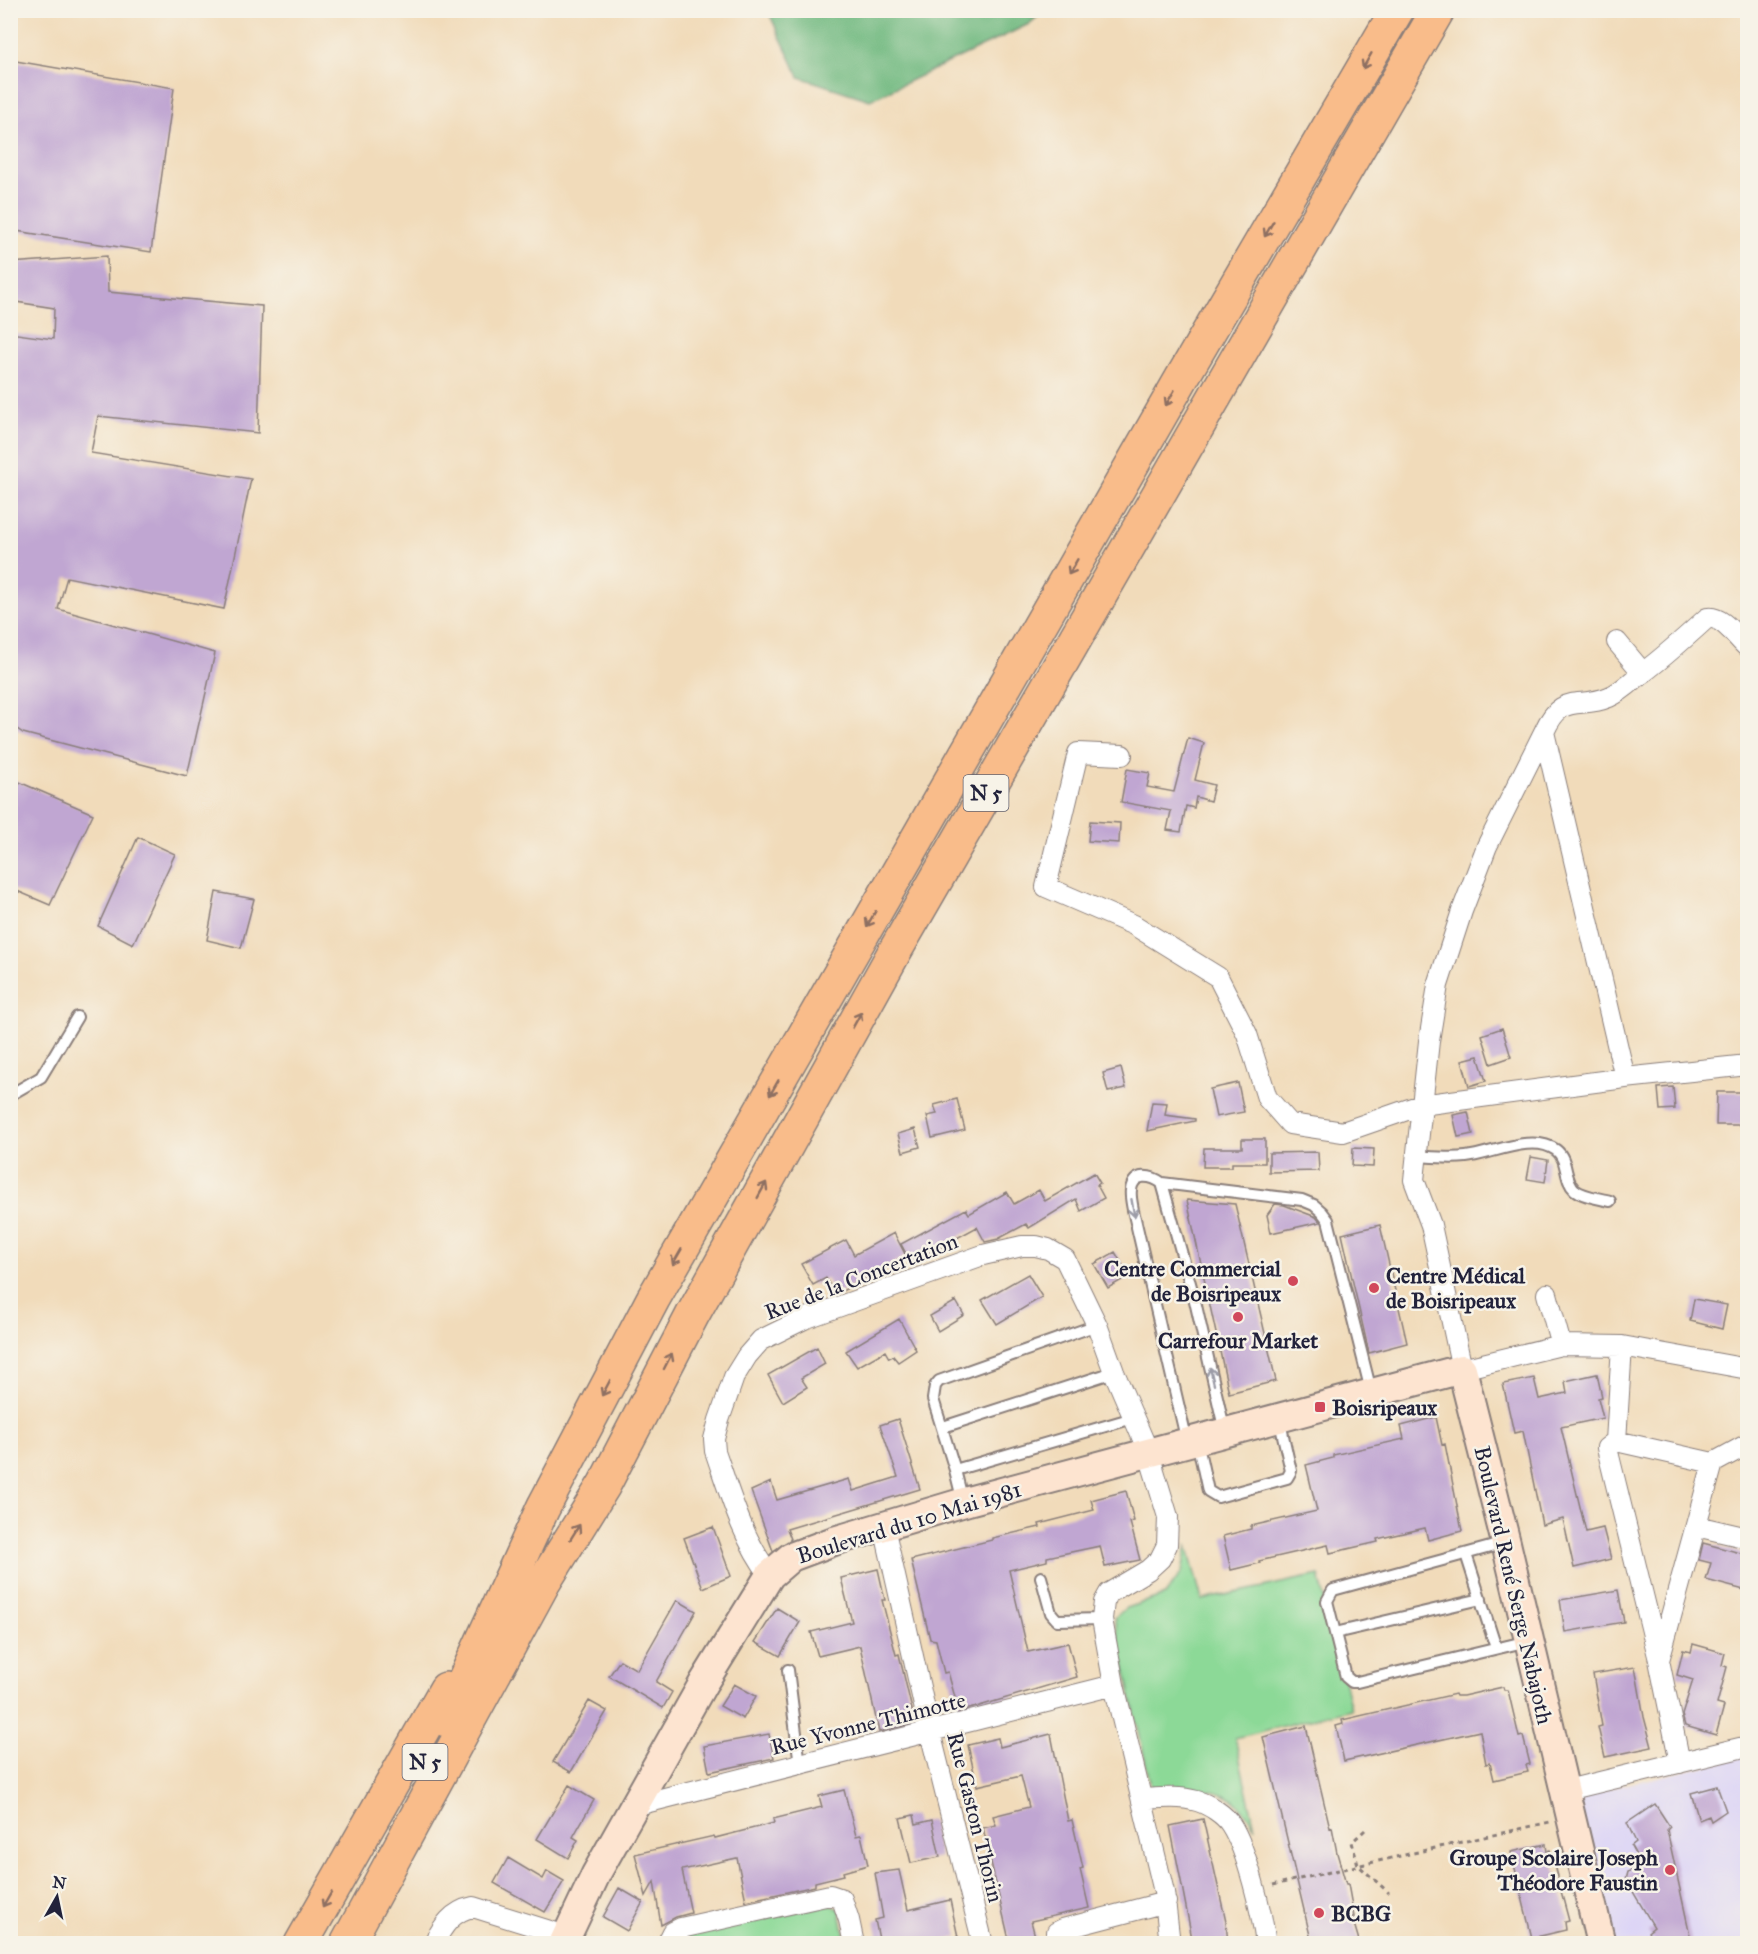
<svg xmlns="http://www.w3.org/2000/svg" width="1758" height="1954" viewBox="0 0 1758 1954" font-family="'IM FELL Great Primer',serif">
	<rect width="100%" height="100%" fill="#f7f3e8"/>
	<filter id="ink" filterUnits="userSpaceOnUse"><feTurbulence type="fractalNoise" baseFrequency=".0167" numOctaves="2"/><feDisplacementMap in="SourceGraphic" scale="12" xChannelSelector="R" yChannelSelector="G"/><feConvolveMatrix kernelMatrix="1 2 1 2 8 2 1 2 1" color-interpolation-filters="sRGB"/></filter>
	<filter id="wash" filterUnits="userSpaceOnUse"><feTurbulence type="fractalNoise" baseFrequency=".008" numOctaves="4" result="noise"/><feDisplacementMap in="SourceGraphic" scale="24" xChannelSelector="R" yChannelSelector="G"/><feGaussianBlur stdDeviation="1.35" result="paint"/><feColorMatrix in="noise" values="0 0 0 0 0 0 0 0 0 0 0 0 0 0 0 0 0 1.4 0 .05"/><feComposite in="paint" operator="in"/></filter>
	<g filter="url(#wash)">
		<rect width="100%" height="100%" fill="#f1dbba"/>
		<path fill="#ddd5f6" d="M1747,1756V1943H1609L1574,1797Z"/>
		<path fill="#8cd997" stroke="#577e69" stroke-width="1.5" d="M1187,1545L1202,1600L1319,1575L1351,1709L1235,1738L1255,1828C1243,1806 1228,1789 1200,1790C1190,1790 1178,1795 1167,1798L1151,1787L1114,1618L1126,1608L1165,1595L1182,1572Z
			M823,1903L832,1905L840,1910L846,1944H681L690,1933Z"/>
		<path fill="#71b980" stroke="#4a6e5e" stroke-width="1.5" d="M768,11H1044L1029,24L870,100L799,77Z"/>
		<g id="blocks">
			<path fill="#c0a6d2" d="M10,60L174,88L151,252L10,230Z
				M107,256L108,292L262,306L258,433L98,416L91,453L251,479L224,609L67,577L58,609L215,653L187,776L23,733L10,724V333L53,339L54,308L10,301V263Z
				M1188,738L1204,743L1195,780L1214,785L1210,801L1196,797L1194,808L1186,806L1181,832L1167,830L1171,811L1121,802L1127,769L1150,773L1147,787L1174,792Z
				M10,778L93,814L50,905L10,888Z
				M1090,821L1120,823L1119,843L1088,841Z
				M138,837L175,854L133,944L98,926Z
				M216,892L254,899L241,948L207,940Z
				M1502,1028L1511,1057L1491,1064L1482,1035Z
				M1478,1056L1486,1081L1469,1086L1462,1060Z
				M1121,1068L1126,1088L1108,1092L1103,1073Z
				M1238,1083L1244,1112L1216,1117L1210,1089Z
				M1673,1087L1675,1109L1660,1110L1658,1088Z
				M1717,1092H1748V1125H1716Z
				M957,1099L965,1130L932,1138L927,1116L937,1114L934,1105Z
				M1152,1102L1167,1103L1165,1115L1195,1119V1121L1147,1131Z
				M1468,1112L1473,1134L1458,1137L1453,1115Z
				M915,1129L920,1147L903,1152L898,1134Z
				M1242,1139H1265V1163H1232V1167H1203L1204,1148H1242Z
				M1353,1148L1374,1149L1373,1167L1352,1166Z
				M1318,1152L1319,1171L1269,1172V1153Z
				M1531,1157L1548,1160L1545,1182L1527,1179Z
				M1094,1173L1100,1183L1097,1185L1104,1198L1081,1211L1076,1199L1029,1228L1026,1224L998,1239L985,1242L977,1227L911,1263L901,1244L966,1209L969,1214L1007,1192L1014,1204L1039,1190L1045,1201Z
				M1187,1200L1235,1204L1276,1381L1229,1393Z
				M1275,1204L1284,1205L1316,1217L1320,1222L1271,1233L1267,1215Z
				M1380,1225L1407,1343L1369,1353L1342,1234Z
				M894,1233L906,1256L835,1295L826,1278L813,1285L801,1264L846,1240L854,1255Z
				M1115,1252L1129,1276L1108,1288L1094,1264Z
				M1028,1274L1042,1297L997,1324L982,1300Z
				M1694,1299L1727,1305L1722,1329L1690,1321Z
				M956,1301L964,1315L938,1331L930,1316Z
				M899,1319L916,1350L898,1362L893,1356L889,1358L885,1351L857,1367L846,1351Z
				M817,1347L825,1364L801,1378L807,1387L783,1402L768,1375Z
				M1597,1374L1602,1397L1598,1398L1603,1418L1561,1427L1586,1532L1603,1528L1611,1559L1574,1568L1563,1519L1542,1525L1523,1431L1514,1433L1503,1384L1534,1378L1539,1399L1567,1393L1565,1381Z
				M1436,1417L1442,1445L1445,1444L1462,1531L1428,1540L1425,1528L1377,1539L1378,1542L1330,1553L1328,1545L1259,1561L1260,1563L1231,1570L1223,1536L1251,1529V1526L1317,1511L1306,1465L1333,1458V1455L1404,1439L1401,1426Z
				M898,1419L920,1489L787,1529L791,1539L773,1551L751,1491L771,1482L777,1500L849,1479L853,1491L898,1477L880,1425Z
				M1126,1491L1134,1521L1130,1522L1140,1560L1105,1567L1100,1546L1047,1557V1561L1009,1570L1028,1652L1068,1643L1077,1677L959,1712L948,1672L944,1673L936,1640L930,1639L911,1560L992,1540V1538L1040,1527L1039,1524L1094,1510L1091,1500Z
				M713,1527L731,1576L703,1588L684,1538Z
				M1703,1543L1748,1555V1591L1706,1580L1711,1563L1699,1560Z
				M878,1569L885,1600H882L896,1655L899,1654L915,1723L879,1732L860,1646L818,1656L811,1632L852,1622L841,1578Z
				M1618,1590L1624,1622L1565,1632L1560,1600Z
				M677,1600L696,1611L656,1682L672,1692L663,1708L609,1676L620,1660L637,1670Z
				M777,1608L800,1622L780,1656L755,1642Z
				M1693,1644L1725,1653L1722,1665L1727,1667L1717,1704L1724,1706L1716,1735L1685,1726L1682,1715L1693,1680L1677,1675L1683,1650L1691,1652Z
				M1635,1667L1644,1717L1652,1747L1605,1757L1598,1727L1602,1726L1593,1674Z
				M734,1684L756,1696L743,1719L720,1706Z
				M1503,1687L1504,1690H1508L1519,1737L1523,1736L1530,1764L1526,1765L1528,1772L1494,1780L1490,1763L1486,1764L1480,1731L1344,1761L1336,1726L1343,1724L1342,1720L1455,1694L1456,1696H1463Z
				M589,1701L607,1711L571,1772L553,1762Z
				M1306,1726L1330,1828L1332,1827L1337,1853L1346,1884H1348L1354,1917H1352L1360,1944H1312L1263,1737Z
				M769,1734L774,1758L709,1772L704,1746Z
				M1051,1734L1068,1821L1072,1820L1083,1868L1080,1869L1089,1908L1031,1921L1037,1944H1010L983,1828L996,1825L993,1816L1029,1807L1021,1776L977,1786L968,1745L998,1738L1000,1747Z
				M569,1785L594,1800L573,1837L578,1840L568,1858L537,1839Z
				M1717,1786L1726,1811L1711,1821L1709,1816L1699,1820L1691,1793Z
				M844,1790L856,1836L861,1835L868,1865L843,1872L844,1875L815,1882V1886L746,1901L737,1858L682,1870L691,1913L676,1917L661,1925L654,1882L646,1896L635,1854L714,1836L715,1838L774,1823L773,1819L822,1807L819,1796Z
				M1655,1804L1670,1827L1667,1830L1692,1944H1655L1648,1932L1654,1927L1626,1880L1628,1872L1641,1864L1631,1846L1636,1842L1627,1823Z
				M914,1815L916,1824L932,1820L940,1857L911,1863L900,1818Z
				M1203,1819L1226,1922L1228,1944H1193L1182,1886L1170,1826Z
				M1546,1844L1547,1851L1550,1850L1569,1921L1565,1922L1566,1930L1532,1938L1511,1852Z
				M508,1858L543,1879L547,1871L564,1881L545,1912L494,1883Z
				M899,1870L908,1910L950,1900L958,1937L932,1944H880L875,1920L883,1918L875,1873Z
				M619,1888L643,1902L627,1931L603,1917Z"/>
		</g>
	</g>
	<g filter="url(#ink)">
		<use href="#blocks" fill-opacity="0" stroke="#8a7e7a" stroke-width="1.5"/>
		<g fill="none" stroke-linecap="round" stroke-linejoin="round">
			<defs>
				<path id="lane" d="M10,1095L41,1077L77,1017
					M1416,1156C1432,1157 1450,1159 1466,1157C1492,1154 1533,1133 1556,1150C1569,1160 1563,1179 1575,1190C1584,1197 1599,1198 1610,1201
					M1162,1183L1302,1200L1314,1205L1322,1212L1328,1220L1371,1391
					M1097,1325L939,1381L935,1386L933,1399L955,1470L1133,1418
					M943,1427L1114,1372
					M1197,1441L1208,1491L1218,1497L1287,1478L1291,1471L1279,1418
					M1187,1442L1133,1210C1132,1204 1130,1196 1131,1190C1133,1172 1151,1175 1162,1183L1195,1301L1225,1432
					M955,1470L963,1502
					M1505,1543L1333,1590L1327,1601L1346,1677L1352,1682H1357L1528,1641
					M1466,1554L1496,1648
					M1041,1577L1051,1613L1057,1620L1102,1619
					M1335,1633L1481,1599
					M788,1670L800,1765"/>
				<path id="street" d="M1617,642L1643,673
					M1544,732L1487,846L1462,911L1438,985L1429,1041L1414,1180L1431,1225L1462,1369L1561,1345L1622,1346L1748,1369
					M1122,755L1078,753L1046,887L1134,925L1218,977L1247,1034L1267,1098L1290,1124L1343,1132L1421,1105L1625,1078L1748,1065
					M1625,1078L1544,732C1562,691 1578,710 1609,697C1619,693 1628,685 1636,678C1661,660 1684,639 1707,618C1722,615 1736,637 1746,646
					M1547,1294L1561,1345
					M1616,1441L1622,1346
					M1713,1463L1748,1444
					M1696,1526L1748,1538
					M884,1527L930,1732L983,1944
					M770,1575C742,1538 730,1494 715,1451L714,1439L719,1420L734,1377L747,1356L761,1340L804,1319L983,1255L1022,1246H1036L1048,1249L1065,1259L1097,1325L1114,1372L1148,1451L1168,1517L1167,1545L1160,1559L1148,1570L1109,1593L1104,1602L1102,1619L1114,1685L1164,1892L1170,1944
					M1659,1660L1713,1463L1616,1441L1607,1448L1659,1660L1680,1763
					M1563,1791L1748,1746
					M1142,1799C1160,1798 1179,1796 1197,1801C1208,1804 1225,1815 1231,1825C1247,1850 1262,1913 1266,1944
					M633,1806L1114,1685
					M433,1944C443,1926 452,1911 473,1907L566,1936
					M667,1944L673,1932L681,1928L830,1895L842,1899L849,1920L854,1944
					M1057,1944V1932L1063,1929L1166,1902"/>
				<path id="secondary" d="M563,1944L596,1874L704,1682L770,1575L791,1557L834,1541L968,1501L1462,1369L1506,1543L1601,1944"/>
				<path id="highway" d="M446,1720L543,1508L653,1299L1183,376L1397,10
					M301,1944L446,1689
					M347,1944L544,1582L604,1485L693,1314L895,951L1438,10"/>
			</defs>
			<use href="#lane" stroke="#8a7e7a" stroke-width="14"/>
			<use href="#street" stroke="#8a7e7a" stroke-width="22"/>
			<use href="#secondary" stroke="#8a7e7a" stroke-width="32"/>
			<use href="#highway" stroke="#8a7e7a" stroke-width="36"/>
			<path stroke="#8a7e7a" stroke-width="3" stroke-dasharray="4.5 4.5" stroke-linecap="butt" d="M1365,1830L1352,1842L1358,1865L1389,1893
				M1273,1885L1550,1822"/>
			<use href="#lane" stroke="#fff" stroke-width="10"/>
			<use href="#street" stroke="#fff" stroke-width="20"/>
			<use href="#secondary" stroke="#fde4d0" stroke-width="28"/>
			<use href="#highway" stroke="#f9bc8a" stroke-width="33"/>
		</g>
		<defs><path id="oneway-shaft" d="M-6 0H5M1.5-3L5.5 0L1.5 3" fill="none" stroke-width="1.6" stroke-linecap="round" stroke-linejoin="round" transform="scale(1.5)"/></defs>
		<g stroke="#8e6f62">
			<use href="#oneway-shaft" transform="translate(1367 61) rotate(120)"/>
			<use href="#oneway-shaft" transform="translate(1269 229) rotate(120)"/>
			<use href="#oneway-shaft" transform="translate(1170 398) rotate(120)"/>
			<use href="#oneway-shaft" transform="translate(1073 567) rotate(120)"/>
			<use href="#oneway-shaft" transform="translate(871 919) rotate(120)"/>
			<use href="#oneway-shaft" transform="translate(857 1020) rotate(-61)"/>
			<use href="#oneway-shaft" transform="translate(774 1088) rotate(120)"/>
			<use href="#oneway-shaft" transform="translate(762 1190) rotate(-61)"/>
			<use href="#oneway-shaft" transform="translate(677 1257) rotate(120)"/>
			<use href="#oneway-shaft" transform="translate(668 1361) rotate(-63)"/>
			<use href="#oneway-shaft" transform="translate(606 1388) rotate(118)"/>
			<use href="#oneway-shaft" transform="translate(575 1532) rotate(-58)"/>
			<use href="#oneway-shaft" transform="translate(327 1900) rotate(120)"/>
		</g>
		<g stroke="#9c9ca7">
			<use href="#oneway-shaft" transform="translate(1133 1208) rotate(80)"/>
			<use href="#oneway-shaft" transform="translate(1212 1376) rotate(-103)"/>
		</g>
	</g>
	<g fill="#d1495b" stroke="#f7f3e8" stroke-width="2">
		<circle cx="1293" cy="1281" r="6"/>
		<circle cx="1374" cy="1288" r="6"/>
		<circle cx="1238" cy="1317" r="6"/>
		<rect x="1314" y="1401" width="12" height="12" rx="3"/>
		<circle cx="1670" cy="1870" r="6"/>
		<circle cx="1319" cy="1913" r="6"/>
	</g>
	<g text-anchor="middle" stroke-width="5" stroke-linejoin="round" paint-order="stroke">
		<g fill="#f7f3e8" stroke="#62616f" stroke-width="1.5">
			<rect x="963.5" y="775" width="45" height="36" rx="4.5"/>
			<rect x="402.5" y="1744" width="45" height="36" rx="4.5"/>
		</g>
		<g font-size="21" font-weight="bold" fill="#22223b">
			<text x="986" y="800">N 5</text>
			<text x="425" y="1769">N 5</text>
		</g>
		<g font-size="22" font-weight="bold" fill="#22223b" stroke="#f7f3e8" text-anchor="start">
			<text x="1281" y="1276" text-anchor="end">Centre Commercial<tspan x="1281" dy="25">de Boisripeaux</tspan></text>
			<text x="1386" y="1283">Centre Médical<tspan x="1386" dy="25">de Boisripeaux</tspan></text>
			<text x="1238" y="1348" text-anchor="middle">Carrefour Market</text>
			<text x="1332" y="1415">Boisripeaux</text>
			<text x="1658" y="1865" text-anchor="end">Groupe Scolaire Joseph<tspan x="1658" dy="25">Théodore Faustin</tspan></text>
			<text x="1331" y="1921">BCBG</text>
		</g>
		<g font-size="22" fill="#22223b" stroke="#f7f3e8">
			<text transform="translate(861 1276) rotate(-21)" y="8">Rue de la Concertation</text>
			<text transform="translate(909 1522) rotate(-17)" y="8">Boulevard du 10 Mai 1981</text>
			<text transform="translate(1514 1585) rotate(77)" y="8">Boulevard René Serge Nabajoth</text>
			<text transform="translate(868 1723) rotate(-14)" y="8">Rue Yvonne Thimotte</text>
			<text transform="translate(976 1817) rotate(76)" y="8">Rue Gaston Thorin</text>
		</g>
	</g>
	<rect width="1758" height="1954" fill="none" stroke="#f7f3e8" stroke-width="36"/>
	<g transform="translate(57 1897) rotate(9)" stroke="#f7f3e8" stroke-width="4.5" paint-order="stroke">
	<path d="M0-4.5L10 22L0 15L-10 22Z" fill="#22223b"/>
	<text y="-9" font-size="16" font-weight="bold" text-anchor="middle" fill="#22223b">N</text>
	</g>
</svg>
